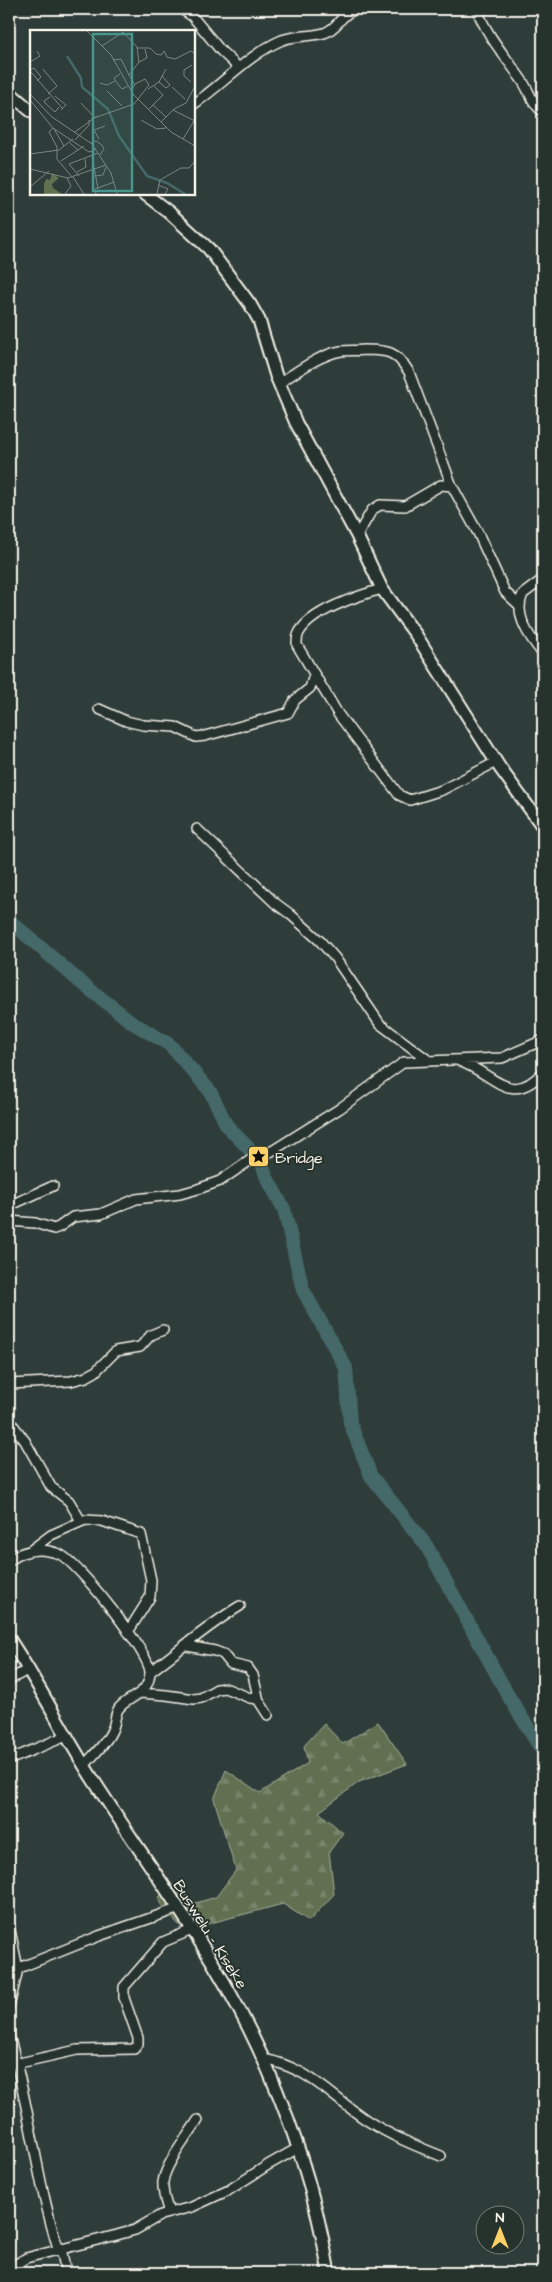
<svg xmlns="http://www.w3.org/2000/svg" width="552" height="2282" viewBox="0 0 552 2282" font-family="'Architects Daughter',sans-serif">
	<defs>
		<pattern id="forest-firs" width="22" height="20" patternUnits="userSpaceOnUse" patternTransform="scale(1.25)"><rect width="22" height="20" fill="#617051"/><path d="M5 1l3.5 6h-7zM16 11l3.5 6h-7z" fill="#78856a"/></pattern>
	</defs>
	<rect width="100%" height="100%" fill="#2f3d3a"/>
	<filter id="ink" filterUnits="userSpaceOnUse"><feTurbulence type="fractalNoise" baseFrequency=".02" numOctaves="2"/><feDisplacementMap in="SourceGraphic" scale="10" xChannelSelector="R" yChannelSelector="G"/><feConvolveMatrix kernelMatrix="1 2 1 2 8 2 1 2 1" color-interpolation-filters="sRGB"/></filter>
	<g filter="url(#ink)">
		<path fill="url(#forest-firs)" stroke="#aab09c" d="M378,1722L407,1764L359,1782L319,1812L343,1833L329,1852L334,1894L309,1921L283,1904L184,1930L162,1907L159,1897L175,1885L196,1903L216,1897L236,1870L214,1799L226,1770L260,1793L308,1763L304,1746L324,1724L343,1744Z"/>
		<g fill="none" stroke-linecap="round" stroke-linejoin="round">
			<path stroke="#446968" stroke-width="14" d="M9,920L79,981L133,1023L170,1045L210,1091L227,1126L261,1161L267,1178L284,1209L303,1290L346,1368L350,1423L371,1476L426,1545L509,1697L543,1752"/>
			<defs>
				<path id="street" d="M181,9L192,16L221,51L239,68
					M477,9C486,35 506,57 521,79C530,91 531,103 543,112
					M194,104C223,84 249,54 282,40C296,35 310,37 324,33C339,28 341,12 358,9
					M279,383C298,371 319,355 341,351C348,350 357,351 364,350C388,350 396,351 409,372L452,486L478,533L505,592L520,606
					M357,536L372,510L380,505L405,506L441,485L452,486
					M543,579L523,594C513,615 530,638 543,654
					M382,589C360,595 310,611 299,633C297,636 297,641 297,645L338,714L399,795L410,800L442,790L496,762
					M99,709L126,721L143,725L175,727L196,737L205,736L288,713L295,700L310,688L314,675
					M197,829L275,903L290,914L320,941L335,958L380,1024L428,1060
					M459,1061C494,1073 510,1108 543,1072
					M9,1206L53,1186
					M9,1221L35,1223L54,1229L59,1227L73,1217L101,1214L136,1199L180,1194L198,1189L220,1181L249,1161L272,1151L339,1109L404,1062L502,1058L543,1040
					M9,1384L71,1381L86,1377L95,1372L116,1351L140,1347L151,1335L163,1330
					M9,1420L25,1441L51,1487L69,1501L81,1521
					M31,1550L51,1535L85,1520L102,1521L141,1534L151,1580L150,1597L128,1632
					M9,1561C24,1549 41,1547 59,1554C77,1561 151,1654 150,1673C148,1696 130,1695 119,1708C114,1715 116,1723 112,1730C107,1743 93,1755 84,1766
					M187,1646L215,1651L223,1654L231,1664L248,1668L253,1675L259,1701L268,1715
					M150,1672C180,1650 208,1625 240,1606
					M9,1680L29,1669
					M140,1693L166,1695L194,1699L201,1698L217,1689L225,1688L250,1698L258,1699
					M9,1760L66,1736
					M9,1925L18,1969L9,2007
					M9,1972L99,1936L177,1909
					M9,2036C30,2106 36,2179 58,2248
					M263,2059C309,2067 331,2097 368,2121C391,2136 416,2146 441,2156
					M15,2064L77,2050L134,2049L138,2044V2038L124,1998V1987L163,1942L192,1930
					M169,2213C166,2203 162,2193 163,2182C165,2164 188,2136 198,2120
					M61,2248L66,2273
					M15,2273L18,2263L26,2258L117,2235L135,2230L161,2215L192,2207L229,2190L268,2165L298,2148"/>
				<path id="secondary" d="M9,92L31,111
					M145,194L170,213L209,249L250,304L259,320L276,376L296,423L357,536L382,589L416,635L500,768L543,827
					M9,1639C40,1685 64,1735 94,1781C146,1862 205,1940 248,2027C287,2105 315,2188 329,2273"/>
			</defs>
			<use href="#street" stroke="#f4f1e8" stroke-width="12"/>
			<use href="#secondary" stroke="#f4f1e8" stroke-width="15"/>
			<use href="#street" stroke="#26332d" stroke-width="9"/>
			<use href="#secondary" stroke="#26332d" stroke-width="11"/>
		</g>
	</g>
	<defs>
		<symbol id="sight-square" viewBox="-11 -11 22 22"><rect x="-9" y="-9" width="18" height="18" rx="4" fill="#ffd166" stroke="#26332d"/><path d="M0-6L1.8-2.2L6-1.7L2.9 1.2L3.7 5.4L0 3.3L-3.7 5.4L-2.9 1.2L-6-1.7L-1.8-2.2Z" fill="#111"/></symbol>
	</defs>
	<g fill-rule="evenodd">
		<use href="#sight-square" x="246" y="1144" width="25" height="25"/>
	</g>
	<g text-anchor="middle" stroke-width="4" stroke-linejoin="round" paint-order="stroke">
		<g font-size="16" fill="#f4f1e8" stroke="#26332d" text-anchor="start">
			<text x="275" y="1163">Bridge</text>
		</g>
		<g font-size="16" fill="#f4f1e8" stroke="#26332d">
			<text transform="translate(211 1934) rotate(58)" y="6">Buswelu - Kiseke</text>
		</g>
	</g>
	<g transform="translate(30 30)">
		<rect width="165" height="165" fill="#2f3d3a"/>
		<path d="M22,143L29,148L22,154L23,158L32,164H14V154L16,149L20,150Z" fill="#617051"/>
		<path fill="none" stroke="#446968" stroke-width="2.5" d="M37,26L51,48L52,57M52,57L78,79L89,106L117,146L137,153L155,164"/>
		<path fill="none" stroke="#7e8580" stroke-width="1" d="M57,1L81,25L103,64L141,102L165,116M72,16L93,2L107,17L109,32L99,45L105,55L101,61M107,18H120L126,24L131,25L134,21L137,27L145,29L161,21L165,24M83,30L91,29L99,45M0,32L10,26L7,21M109,32L117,28L115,19M13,39L27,56L18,64M0,40L4,38L11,47L7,51M0,41L33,79M90,44L84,48L87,53L92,59L98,56M129,52L136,58L140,55L132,46M161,52L154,46V40L162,35M70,53L77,55L85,51M142,57L155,69M118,59L129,52L136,39M77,61L92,76M0,64L22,87L62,114L81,143L87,164M25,66L36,75L31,80M20,67L14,71L16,74L25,82L29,77M0,70L23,98L59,122L66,119M51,73L64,87M123,75L136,87M119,79L133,65L124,56M143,80L165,91M61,89L104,74L119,55L115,49L105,54M111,90L127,99L136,98M131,92L144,79L156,73L165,56M23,98L19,102L27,117V129L42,147M24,99L34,116M45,102L67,86M69,109L64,100L75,96M153,109L164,91M45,110L59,95V90M40,113L48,120L54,116M61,113L66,111L72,115L74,119L70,125M0,124L29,120L43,109M62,126L68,159M31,131L48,120M0,139L38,148L76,135M47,142L56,137L55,129M49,146L39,134L68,123M65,146L73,145L76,137M43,147L54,164M128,155L138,159L135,164M0,157L19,141M35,164L41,156L37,148M66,164L65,159L84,152M127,164L130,150L151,138H159L165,131"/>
		<path fill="#48958c" fill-opacity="0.15" stroke="#48958c" stroke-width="2.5" d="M63,4H102V161H63Z"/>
		<rect width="165" height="165" fill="none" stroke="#f4f1e8" stroke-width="2.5"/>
	</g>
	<rect width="552" height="2282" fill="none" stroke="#26332d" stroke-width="30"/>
	<rect x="15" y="15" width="522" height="2252" fill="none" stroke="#f4f1e8" stroke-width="2" filter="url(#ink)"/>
	<g transform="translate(500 2230)"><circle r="24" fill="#26332d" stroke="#787f78"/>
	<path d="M0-4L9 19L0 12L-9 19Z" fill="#ffd166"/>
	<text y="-8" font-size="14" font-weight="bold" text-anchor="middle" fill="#f4f1e8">N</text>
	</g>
</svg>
